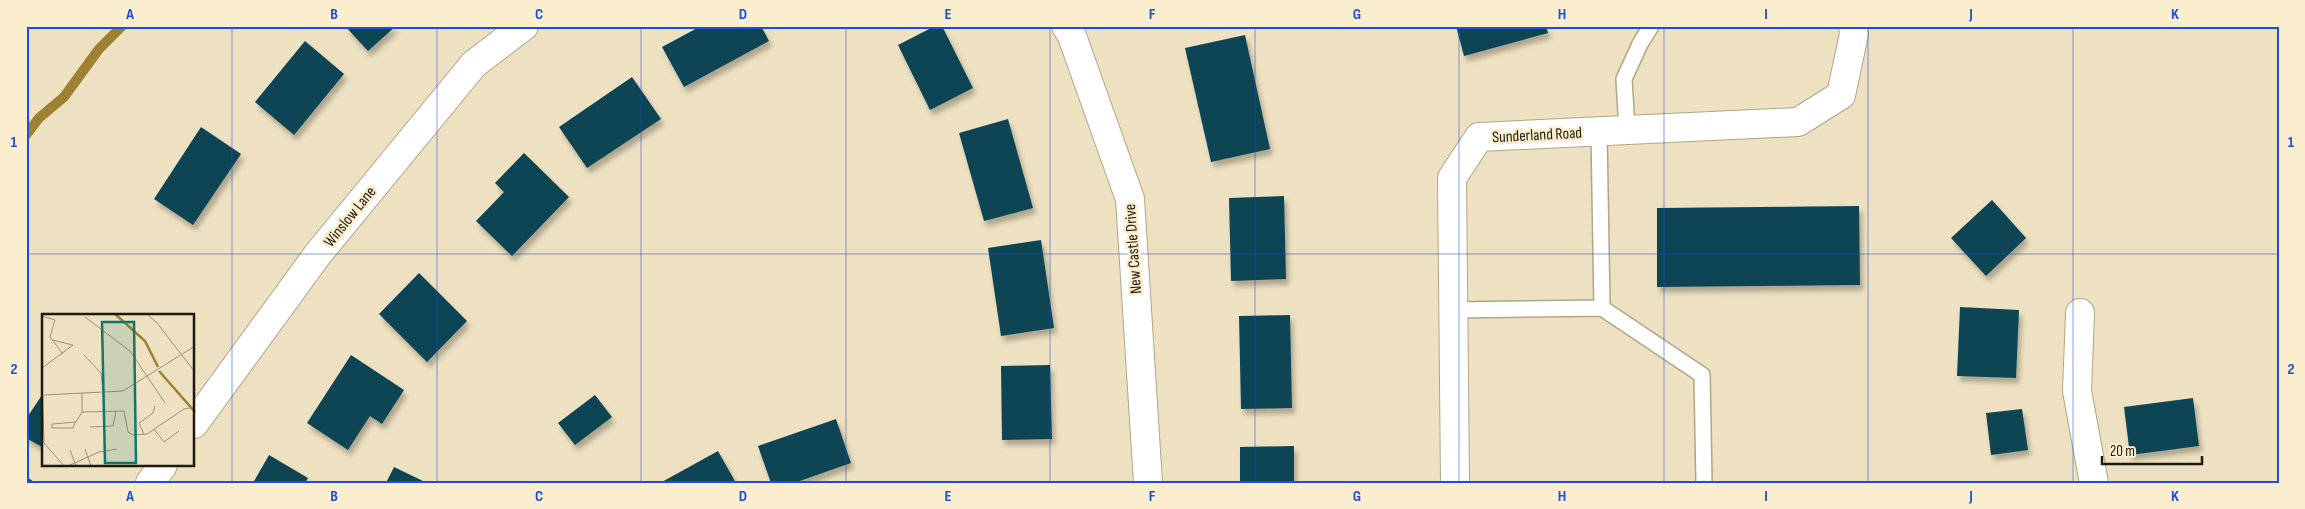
<svg xmlns="http://www.w3.org/2000/svg" width="2305" height="509" viewBox="0 0 2305 509" font-family="'Sofia Sans Condensed',sans-serif">
	<defs>
		<filter id="shadow"><feDropShadow dx="3" dy="5.5" stdDeviation="2.5" flood-color="#0004"/></filter>
	</defs>
	<rect width="100%" height="100%" fill="#ede1c1"/>
	<g fill="none" stroke-linecap="round" stroke-linejoin="round">
		<path stroke="#9d8031" stroke-width="10" d="M26,135L39,118L64,97L99,49L122,26"/>
	</g>
	<path fill="#0c4555" filter="url(#shadow)" d="M345,26H396L368,51Z
		M701,26H761L769,41L684,87L662,47Z
		M935,26H942L973,88L930,110L898,45Z
		M1456,26H1546L1548,33L1464,56Z
		M1245,35L1270,149L1211,162L1185,48Z
		M305,41L344,74L294,135L255,102Z
		M632,77L661,119L587,168L559,127Z
		M1008,119L1033,208L984,221L959,133Z
		M201,127L241,154L193,225L154,199Z
		M524,153L569,197L512,256L476,221L504,192L495,183Z
		M1284,196L1286,279L1231,281L1229,198Z
		M1992,200L2026,238L1986,276L1951,238Z
		M1859,206L1860,285L1657,287V208Z
		M1041,240L1054,328L1001,336L988,248Z
		M419,273L467,321L427,362L379,314Z
		M1960,307L2019,310L2016,378L1957,376Z
		M1290,315L1292,408L1241,409L1239,316Z
		M351,355L404,390L382,424L370,416L348,450L307,423Z
		M1050,365L1052,439L1002,440L1001,366Z
		M44,392V448L26,438V419Z
		M595,395L612,417L575,445L558,423Z
		M2193,398L2199,446L2130,455L2124,407Z
		M2022,409L2028,450L1991,455L1986,413Z
		M836,419L851,463L794,483H771L758,446Z
		M1294,446V483H1240V447Z
		M718,451L736,483H660Z
		M269,455L308,478L305,483H253Z
		M394,467L427,483H386Z
		M26,476L35,483H26Z"/>
	<g fill="none" stroke-linecap="round" stroke-linejoin="round">
		<defs>
			<path id="lane" d="M1627,130L1624,79L1640,44L1651,26
				M1599,131L1602,308
				M1453,310L1602,308L1702,375L1704,483"/>
			<path id="street" d="M1066,26L1072,36L1130,199L1148,483
				M2080,313L2077,391L2094,483
				M194,424L318,254L474,64L524,26
				M150,483L163,465
				M1455,483L1452,178L1479,137L1798,122L1841,95L1854,34L1853,26"/>
		</defs>
		<use href="#lane" stroke="#b0a587" stroke-width="18"/>
		<use href="#street" stroke="#b0a587" stroke-width="30"/>
		<use href="#lane" stroke="#fff" stroke-width="15"/>
		<use href="#street" stroke="#fff" stroke-width="28"/>
	</g>
	<path fill="none" stroke="#1d4ed8" stroke-width="1" stroke-opacity="0.55" d="M232,26V483M437,26V483M641,26V483M846,26V483M1050,26V483M1255,26V483M1459,26V483M1664,26V483M1868,26V483M2073,26V483M26,254H2279"/>
	<g text-anchor="middle" stroke-width="5" stroke-linejoin="round" paint-order="stroke">
		<g font-size="16" fill="#1f1a0f" stroke="#faeece">
			<text transform="translate(1537 134) rotate(-3)" y="6">Sunderland Road</text>
			<text transform="translate(349 216) rotate(-51)" y="6">Winslow Lane</text>
			<text transform="translate(1132 249) rotate(-94)" y="6">New Castle Drive</text>
		</g>
	</g>
	<g transform="translate(42 314)">
		<rect width="152" height="152" fill="#ede1c1"/>
		<path fill="none" stroke="#9d8031" stroke-width="2.5" d="M73,0L103,27L116,53M117,57L153,98"/>
		<path fill="none" stroke="#9b917a" stroke-width="1" d="M105,0L115,9L153,58M0,2L13,6L8,23L21,40M43,3L88,37L123,89M42,41L59,59L61,79M0,54L31,31L10,26M0,62L2,129L22,152M2,81L81,77L153,32M40,98L82,97L86,118L91,121L105,120L142,95L153,93M33,108L31,114H10V110L34,108L40,98V79M48,113L71,112L74,97M112,115L122,128L137,117M102,120L97,109L111,99L113,92M43,135L49,152M28,136L34,152M26,152L57,138L75,135"/>
		<path fill="#0f766e" fill-opacity="0.15" stroke="#0f766e" stroke-width="2.5" d="M60,8H92L94,149H63Z"/>
		<rect width="152" height="152" fill="none" stroke="#1f1a0f" stroke-width="2.5"/>
	</g>
	<rect width="2305" height="509" fill="none" stroke="#faeece" stroke-width="55"/>
	<path d="M2102 456v8h100v-8" fill="none" stroke="#1f1a0f" stroke-width="2.5"/>
	<text x="2110" y="456" font-size="15" fill="#1f1a0f" stroke="#faeece" stroke-width="4" paint-order="stroke">20 m</text>
	<rect x="28" y="28" width="2250" height="454" fill="none" stroke="#1d4ed8" stroke-width="2"/>
	<g font-size="16" text-anchor="middle" font-weight="bold" fill="#1d4ed8">
		<text x="130" y="19">A</text>
		<text x="334" y="19">B</text>
		<text x="539" y="19">C</text>
		<text x="743" y="19">D</text>
		<text x="948" y="19">E</text>
		<text x="1152" y="19">F</text>
		<text x="1357" y="19">G</text>
		<text x="1562" y="19">H</text>
		<text x="1766" y="19">I</text>
		<text x="1971" y="19">J</text>
		<text x="2175" y="19">K</text>
		<text x="14" y="147">1</text>
		<text x="2291" y="147">1</text>
		<text x="14" y="374">2</text>
		<text x="2291" y="374">2</text>
		<text x="130" y="501">A</text>
		<text x="334" y="501">B</text>
		<text x="539" y="501">C</text>
		<text x="743" y="501">D</text>
		<text x="948" y="501">E</text>
		<text x="1152" y="501">F</text>
		<text x="1357" y="501">G</text>
		<text x="1562" y="501">H</text>
		<text x="1766" y="501">I</text>
		<text x="1971" y="501">J</text>
		<text x="2175" y="501">K</text>
	</g>
</svg>
